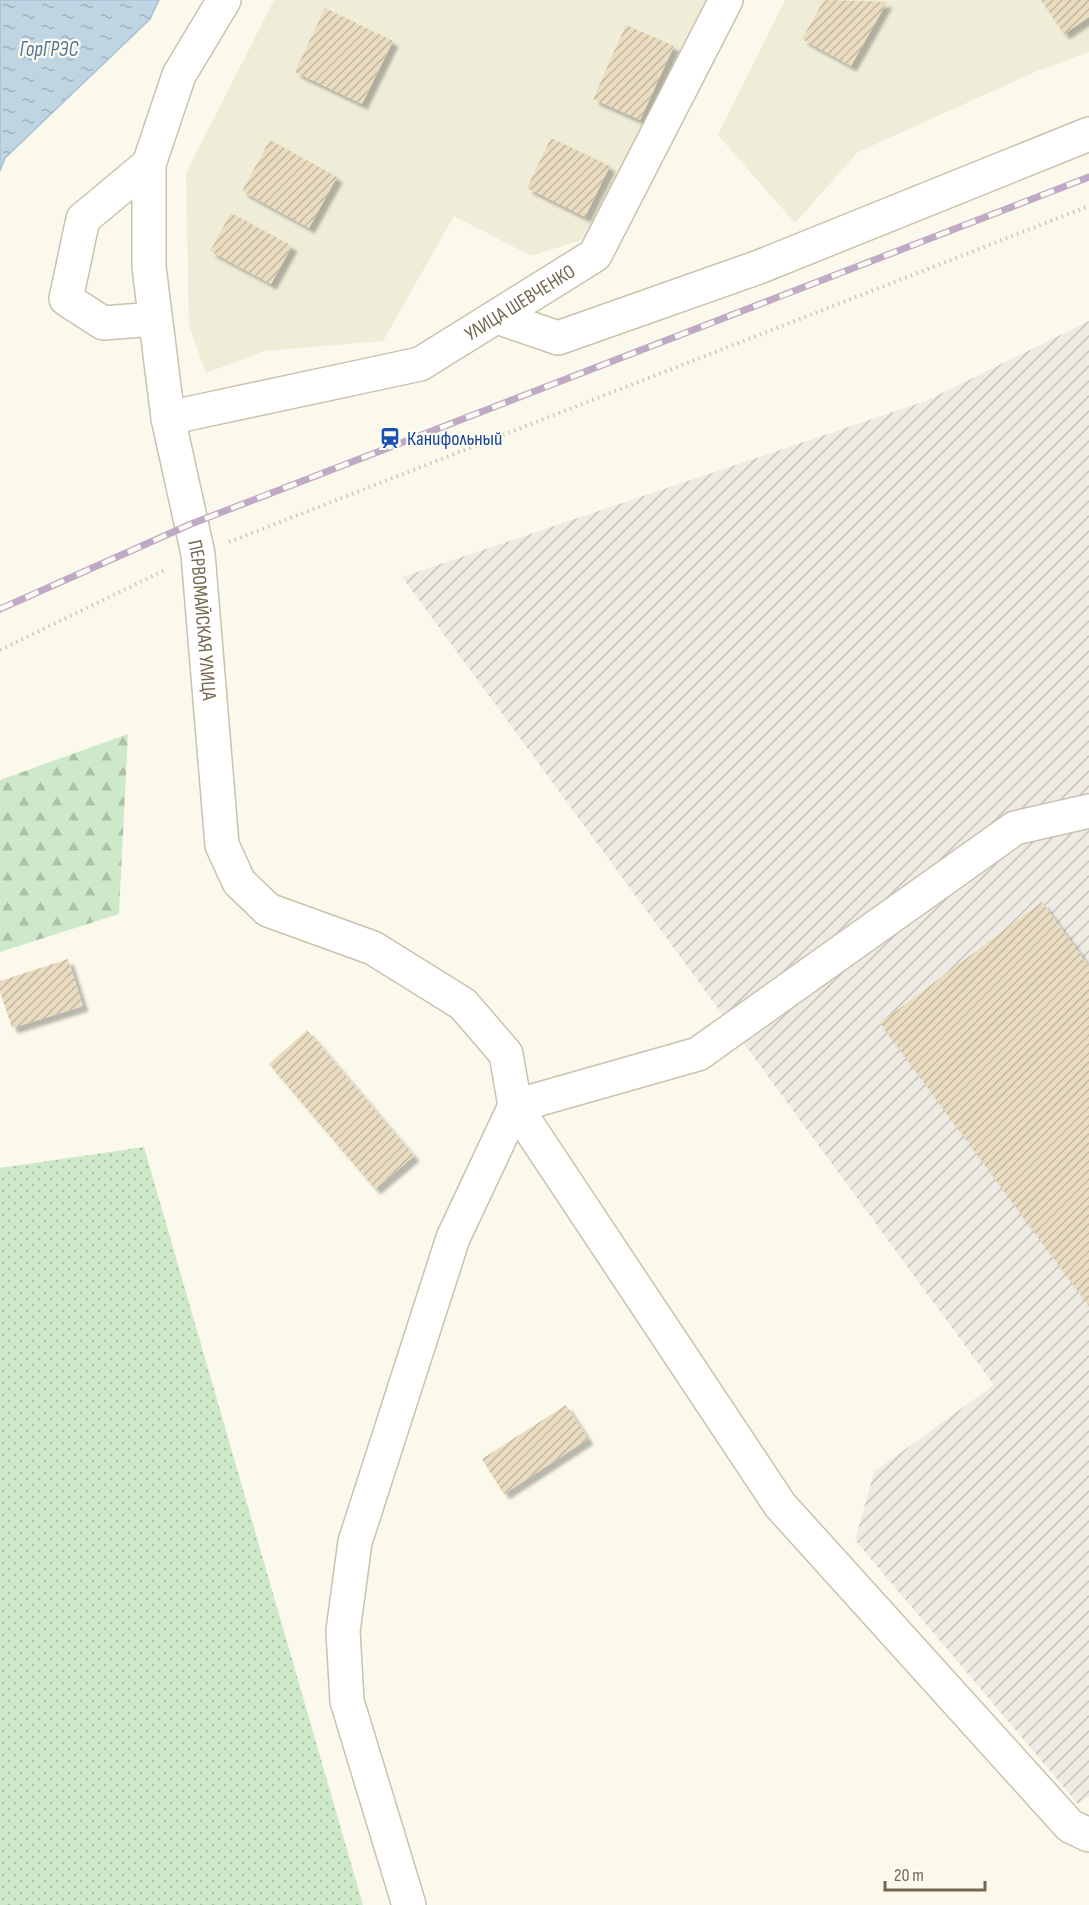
<svg xmlns="http://www.w3.org/2000/svg" width="1089" height="1905" viewBox="0 0 1089 1905" font-family="'Sofia Sans Condensed',sans-serif">
	<defs>
		<pattern id="industrial-furrows" width="10" height="10" patternUnits="userSpaceOnUse" patternTransform="scale(1.5)"><rect width="10" height="10" fill="#edebe3"/><path d="M-1 1l2-2M0 10L10 0M9 11l2-2" fill="none" stroke="#c5c2ba"/></pattern>
		<pattern id="grass-dots" width="8" height="8" patternUnits="userSpaceOnUse" patternTransform="scale(1.5)"><rect width="8" height="8" fill="#cee9ca"/><path d="M2 2h.1M6 6h.1" fill="none" stroke="#acc1a6" stroke-width="1.8" stroke-linecap="round"/></pattern>
		<pattern id="forest-firs" width="22" height="20" patternUnits="userSpaceOnUse" patternTransform="scale(1.5)"><rect width="22" height="20" fill="#cee9ca"/><path d="M5 1l3.5 6h-7zM16 11l3.5 6h-7z" fill="#acc1a6"/></pattern>
		<pattern id="water-ripples" width="26" height="14" patternUnits="userSpaceOnUse" patternTransform="scale(1.5)"><rect width="26" height="14" fill="#c0d5e4"/><path d="M2 4q2-2 4 0t4 0M15 11q2-2 4 0t4 0" fill="none" stroke="#a1b1bb"/></pattern>
		<pattern id="building-hatch" width="6" height="6" patternUnits="userSpaceOnUse" patternTransform="scale(1.5)"><rect width="6" height="6" fill="#eadcc0"/><path d="M-1 1l2-2M0 6l6-6M5 7l2-2" fill="none" stroke="#c2b69e"/></pattern>
		<filter id="shadow"><feDropShadow dx="5.5" dy="5.5" stdDeviation="1.5" flood-color="#0004"/></filter>
	</defs>
	<rect width="100%" height="100%" fill="#fbf9eb"/>
	<path fill="#efecd7" d="M274,0H712L590,237L531,256L454,216L383,341L265,351L206,373L189,326L186,173Z
		M785,0H1089V52L1035,72L858,152L795,223L718,135Z"/>
	<path fill="url(#industrial-furrows)" d="M1089,321V1796L1078,1804L855,1540L874,1472L994,1385L402,577L926,401Z"/>
	<path fill="url(#grass-dots)" d="M144,1147L363,1905H0V1168Z"/>
	<path fill="url(#forest-firs)" d="M128,734L119,914L0,952V780Z"/>
	<path fill="url(#water-ripples)" stroke="#a7c1d5" stroke-width="1.5" d="M0,0H159L150,19L5,158L0,171Z"/>
	<path fill="url(#building-hatch)" filter="url(#shadow)" d="M824,0L887,2L851,66L802,39Z
		M1041,0H1089V17L1064,34Z
		M325,8L393,41L362,104L295,72Z
		M626,25L674,46L640,120L593,99Z
		M551,138L610,166L585,217L527,188Z
		M270,140L337,177L309,228L242,191Z
		M231,213L292,246L271,284L210,251Z
		M1042,902L1089,966V1306L880,1023Z
		M68,959L83,1006L12,1028L0,992V981Z
		M307,1030L414,1156L375,1189L269,1064Z
		M566,1405L588,1439L504,1494L482,1459Z"/>
	<g fill="none" stroke-linecap="round" stroke-linejoin="round">
		<defs>
			<g id="minor">
				<path id="s1" d="M224,0L179,75L149,164V267L168,418L198,554L222,845L239,882L268,910L373,948L463,1004L506,1054L515,1106L453,1238L355,1542L343,1631L347,1701L409,1905"/>
				<path d="M149,164L83,219L66,299L103,323L155,319"/>
				<path d="M497,317L558,338L759,267L1089,134"/>
				<path id="s2" d="M168,418L420,364L595,255L726,0"/>
				<path d="M1089,811L1015,828L698,1054L515,1106L780,1505L1070,1826L1089,1835"/>
			</g>
		</defs>
		<use href="#minor" stroke="#cbc2ae" stroke-width="36"/>
		<path stroke="#d4c5a7" stroke-width="4" stroke-dasharray="1.5 4.5" stroke-linecap="butt" d="M229,542L1089,206
			M0,650L167,569"/>
		<use href="#minor" stroke="#fff" stroke-width="33"/>
		<defs>
			<path id="rail" d="M0,609L191,524L1089,177"/>
		</defs>
		<use href="#rail" stroke="#c0a9c5" stroke-width="7"/>
		<use href="#rail" stroke="#fefcf2" stroke-width="4.5" stroke-dasharray="14" stroke-linecap="butt"/>
	</g>
	<defs>
		<symbol id="station-bare" viewBox="-9 -9 18 18"><path d="M-3-6H3Q5-6 5-4V2Q5 4 3 4L4.5 6H3L1.5 4h-3L-3 6H-4.5L-3 4Q-5 4-5 2V-4Q-5-6-3-6ZM-3.5-4v3h7v-3ZM-3.5 1v1.5H-2V1ZM2 1v1.5H3.5V1Z" fill="#1a4fb4" stroke="#fefcf2" stroke-width="2.5" paint-order="stroke"/></symbol>
	</defs>
	<g fill-rule="evenodd">
		<use href="#station-bare" x="375" y="423" width="30" height="30"/>
	</g>
	<g text-anchor="middle" stroke-width="4.5" stroke-linejoin="round" paint-order="stroke">
		<g font-size="20" fill="#75674f" stroke="#fefcf2">
			<text dy="7" stroke="none"><textPath href="#s2" startOffset="375">УЛИЦА ШЕВЧЕНКО</textPath></text>
			<text dy="7" stroke="none"><textPath href="#s1" startOffset="642">ПЕРВОМАЙСКАЯ УЛИЦА</textPath></text>
		</g>
		<g font-size="20" fill="#164399" stroke="#fefcf2" text-anchor="start">
			<text x="407" y="445">Канифольный</text>
		</g>
		<g font-size="21" font-style="italic" fill="#527794" stroke="#fefcf2">
			<text x="49" y="56">ГорГРЭС</text>
		</g>
	</g>
	<path d="M885 1881v9h100v-9" fill="none" stroke="#75674f" stroke-width="3"/>
	<text x="894" y="1881" font-size="18" fill="#75674f" stroke="#fefcf2" stroke-width="4.5" paint-order="stroke">20 m</text>
</svg>
